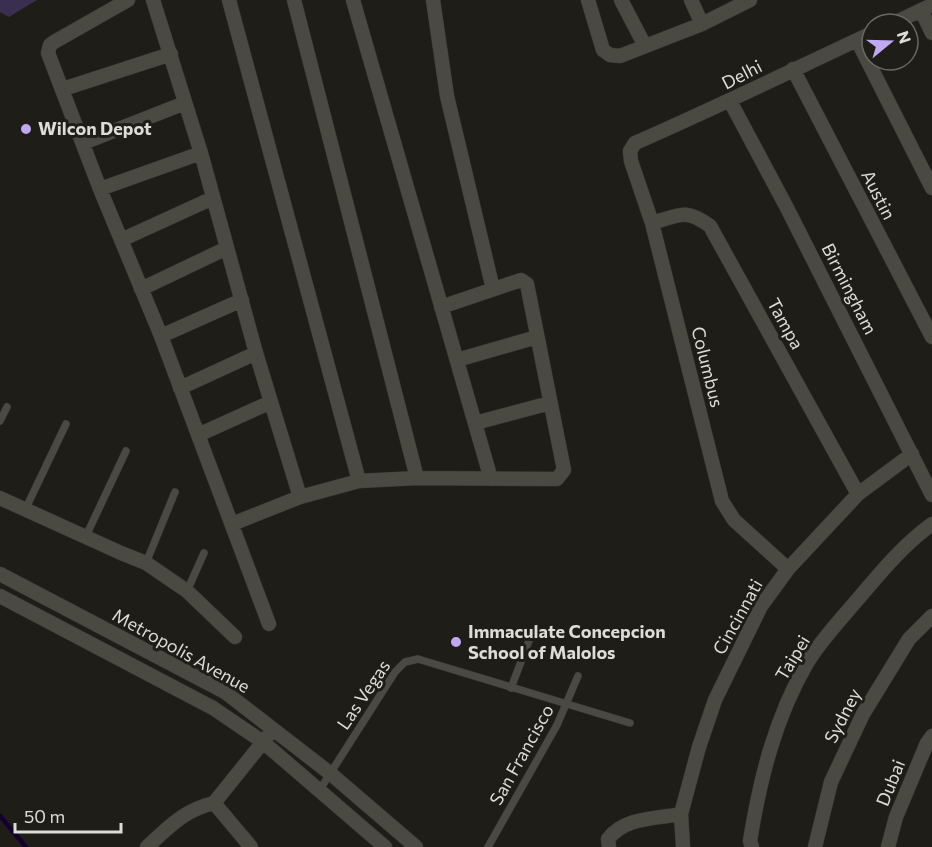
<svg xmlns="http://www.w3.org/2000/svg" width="932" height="847" viewBox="0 0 932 847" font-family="Commissioner,sans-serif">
	<rect width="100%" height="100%" fill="#1f1d17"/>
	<path fill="#3a2e51" d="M0,0H37L9,17L0,12Z"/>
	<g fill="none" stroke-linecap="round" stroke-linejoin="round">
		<path stroke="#14002c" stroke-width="4.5" d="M0,816L26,847"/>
		<defs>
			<path id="lane" d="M0,421L7,407
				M26,508L66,424
				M86,536L126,451
				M146,563L175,492
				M187,591L204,553
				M511,688L530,638
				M319,791L395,672L405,662L418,659L630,723
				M488,847L557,725L578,676"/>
			<path id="street" d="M128,0L54,42L50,45L48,53L100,189L161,336L269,624
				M153,0L201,153L256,353L300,497
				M229,0L359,481
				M294,0L417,478
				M353,0L491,479
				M433,0L447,96L493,289
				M588,0L603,50L610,55L620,56L702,24L750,0
				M621,0L645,46
				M691,0L702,24
				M921,10L932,33
				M892,24L932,5
				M857,40L932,188
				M793,69L932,337
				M63,89L171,54
				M730,101L787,208L932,495
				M83,143L185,103
				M100,189L201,153
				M652,223C680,215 685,208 710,226L858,494
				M121,240L213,198
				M141,289L227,248
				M161,336L242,300
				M457,360L537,337
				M180,388L256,353
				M475,423L550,403
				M198,435L271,402
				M0,498L121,553L146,563L187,591L235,637
				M232,524L300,497L359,481L417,478L557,479L564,470L527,284L521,280L441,307
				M788,569L734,520L722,501L652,223L631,161L630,151L635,143C715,108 793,70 872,33
				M0,574L225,692L331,774L416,847
				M0,596L213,708L263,742L385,847
				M214,803L267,737
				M214,803L251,847
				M147,847C169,827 184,810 214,803
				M609,847L608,839C625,817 655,819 681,814
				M683,847L681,814L699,747L715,700L761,606L788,569L858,494L912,454
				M752,847L750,841C760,779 775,718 807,663C821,640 841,619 858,599C881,572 903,545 932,524
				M815,847L831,782L863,714L909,639L932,616
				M888,847L896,817L927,743L932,736"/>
		</defs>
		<use href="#lane" stroke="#383732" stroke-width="8"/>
		<use href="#street" stroke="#383732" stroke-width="15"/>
		<use href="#lane" stroke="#4b4a42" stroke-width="7"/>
		<use href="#street" stroke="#4b4a42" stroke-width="14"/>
	</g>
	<g fill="#c1a8f3" stroke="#1f1d17" stroke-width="2">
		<circle cx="26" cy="129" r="6"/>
		<circle cx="456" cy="642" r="6"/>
	</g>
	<g text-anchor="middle" stroke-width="6" stroke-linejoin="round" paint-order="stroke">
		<g font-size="18" fill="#dddcd7" stroke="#1f1d17">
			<text transform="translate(742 75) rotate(-27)" y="6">Delhi</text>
			<text transform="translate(878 195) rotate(63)" y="6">Austin</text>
			<text transform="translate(849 289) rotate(63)" y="6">Birmingham</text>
			<text transform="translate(785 324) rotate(61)" y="6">Tampa</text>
			<text transform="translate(707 367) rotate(76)" y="6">Columbus</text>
			<text transform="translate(738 617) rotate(-61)" y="6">Cincinnati</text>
			<text transform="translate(181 651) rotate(29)" y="6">Metropolis Avenue</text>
			<text transform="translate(793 658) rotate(-59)" y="6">Taipei</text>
			<text transform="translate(364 695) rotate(-56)" y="6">Las Vegas</text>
			<text transform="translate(843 716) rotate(-63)" y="6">Sydney</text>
			<text transform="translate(522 755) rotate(-61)" y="6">San Francisco</text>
			<text transform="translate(891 783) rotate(-68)" y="6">Dubai</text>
		</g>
		<g font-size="18" font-weight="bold" fill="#dddcd7" stroke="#1f1d17" text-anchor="start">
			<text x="38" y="135">Wilcon Depot</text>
			<text x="468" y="638">Immaculate Concepcion<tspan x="468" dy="21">School of Malolos</tspan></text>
		</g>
	</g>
	<g transform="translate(890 42) rotate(71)"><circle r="28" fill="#1f1d17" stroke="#6b6964" stroke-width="1.5"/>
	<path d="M0-4.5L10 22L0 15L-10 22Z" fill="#c1a8f3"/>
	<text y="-9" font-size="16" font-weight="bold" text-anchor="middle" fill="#dddcd7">N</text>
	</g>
	<path d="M15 823v9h106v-9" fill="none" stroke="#dddcd7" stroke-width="3"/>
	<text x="24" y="823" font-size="18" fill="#dddcd7" stroke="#1f1d17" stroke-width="4.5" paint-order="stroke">50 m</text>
</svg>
